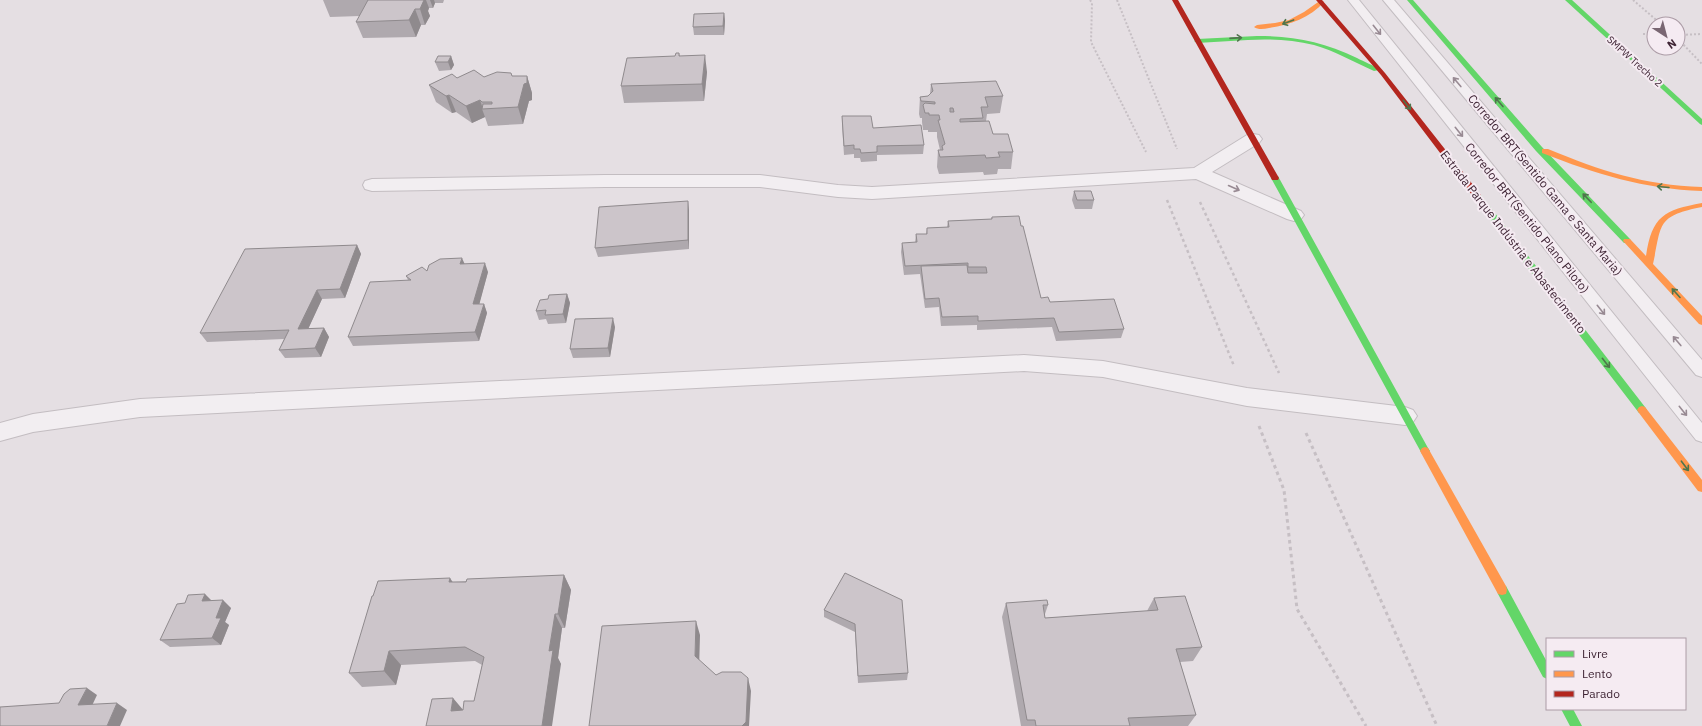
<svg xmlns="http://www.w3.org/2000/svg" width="1702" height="726" viewBox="0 0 1702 726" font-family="'IBM Plex Sans',sans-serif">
	<rect width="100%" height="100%" fill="#e5dfe3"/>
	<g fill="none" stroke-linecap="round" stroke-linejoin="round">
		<defs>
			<path id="lane" d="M1348,0H1359L1702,423V442L1696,440Z
				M1383,0H1394L1702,360V377L1696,375Z"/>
			<path id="street" d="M1253,134L1259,135L1262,139L1259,143L1212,172L1301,211L1304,215L1301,219L1294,221L1287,219L1196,179L872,199L838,197L760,187H605L372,191L365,189L363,185L365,181L372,179L605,175H760L838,185L872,187L1194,168L1247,135Z
				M1024,355L1103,361L1247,388L1405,407L1413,410L1417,416L1413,422L1405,425L1247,406L1103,377L1024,371L140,417L33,432L0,441V423L33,414L140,399Z"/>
		</defs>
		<use href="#lane" stroke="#c3bdc1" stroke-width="2"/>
		<use href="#street" stroke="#c3bdc1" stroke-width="2"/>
		<path stroke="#c6bfc4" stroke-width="2" stroke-dasharray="2 2" stroke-linecap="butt" d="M1090,0L1092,3L1091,42L1146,152
			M1117,0L1177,149
			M1633,0L1661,24
			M1643,34H1654
			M1678,35L1702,34
			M1678,39L1702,64"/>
		<path stroke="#c6bfc4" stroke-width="2.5" stroke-dasharray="3 3" stroke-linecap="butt" d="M1167,200L1234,366
			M1200,202L1279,373"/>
		<path stroke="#c6bfc4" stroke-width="3" stroke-dasharray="3.5 3.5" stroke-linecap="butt" d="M1259,426L1284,490L1297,609L1366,726
			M1306,433L1437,726"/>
		<use href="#lane" fill="#f2eef1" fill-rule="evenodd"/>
		<use href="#street" fill="#f2eef1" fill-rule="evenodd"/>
		<path fill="#63d668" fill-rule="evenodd" d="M1407,0H1413L1542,147L1630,239L1631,241L1630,243H1624L1536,151Z
			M1565,0H1572L1702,119V125L1700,124Z
			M1257,36C1295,36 1323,42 1357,58C1364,62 1374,65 1379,70L1374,71C1354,62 1335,51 1314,45C1276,35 1236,41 1197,43L1194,41L1197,39Z
			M1272,176H1278L1279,178L1428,448L1430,451L1428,454L1425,455L1422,454L1271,178Z
			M1475,195H1481L1645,407L1647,410L1645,413H1639L1475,199Z
			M1502,585L1506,586L1547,662V679L1543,677L1498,594L1497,590L1498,586Z
			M1561,709H1573L1582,726H1570Z"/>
		<path fill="#ff974d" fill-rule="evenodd" d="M1321,0L1324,2C1310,18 1289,25 1269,28C1264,29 1258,30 1254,27L1257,25L1275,23L1289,20L1304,12Z
			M1542,149H1548C1601,171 1644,185 1702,187V191C1644,189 1596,174 1542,153Z
			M1702,203V207C1656,216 1662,224 1653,264L1702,316V325L1699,324L1623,241L1624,239H1630L1646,256C1652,216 1664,210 1702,203Z
			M1642,406L1645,407L1702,480V492L1698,491L1639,413L1637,410L1639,407Z
			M1425,447L1428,448L1506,586L1507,590L1506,594L1502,595L1498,594L1420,451L1422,448Z"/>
		<path fill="#b3261e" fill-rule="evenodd" d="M1172,0H1178L1279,178L1278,180H1272L1271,178Z
			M1316,0H1322L1385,73L1481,195V199H1475L1381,75Z"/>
	</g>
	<path fill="#afa9ae" d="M323,0H444L443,3H435L433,8H429L428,11L430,16L425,25H421L416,37L363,38L356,22L360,16L330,17Z
		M724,13L725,21L724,35H694L693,27Z
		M679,53L680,56L707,72L704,101L624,103L621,86L675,56Z
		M451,56L454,65L451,70L439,71L435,62Z
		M512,76H527L532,93V100L529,101L523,124L488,126L485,117L472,123L456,112L452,113L436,102L429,85L457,78L484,77Z
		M931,84L1003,96L1000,113L987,114L986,121L993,134L1013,152L1011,169H998L997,174L984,175L983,172L939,174L937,167L938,150H940L937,137V132H928V130H923L922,122V118H920L919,114L920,97L928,96L930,94Z
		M842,116L873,128L924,145L923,154L877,155V161L861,162L860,158H854V154L844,155L842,125Z
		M1074,191L1094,200L1092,209H1075L1072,200Z
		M689,210V249L598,257L595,248Z
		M992,217L1021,226L1041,298L1050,302L1124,329L1121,338L1056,341L1052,327L977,330V325L941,326L939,307L925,308L920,274L904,275L901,252L902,243H915L916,234H926L927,228L947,227L948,221L991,219Z
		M357,245L361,254L345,298L322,299L308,329L324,328L329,337L321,357L285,358L279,350L284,339L207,342L200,333Z
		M465,264L488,272L479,304H484L487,313L479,341L353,346L348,337L408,280L406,276L427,271Z
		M567,294L570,303L566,323L548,324L546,319L539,320L536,311L548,299Z
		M615,327L610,357L573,358L570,349Z
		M845,573L908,673L907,680L858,683L855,632L824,617V610Z
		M564,575L571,590L565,628H562L558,658L561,664L463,709L474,701L482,665L475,661L401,665L396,685L362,687L349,673L453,582Z
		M1154,598L1202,647L1193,661L1180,662L1196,715L1188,726H1021L1002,617L1006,603L1048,605L1045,614V618L1147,611Z
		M212,601L231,608L225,622L229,625L221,645L170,647L160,640Z"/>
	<path fill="#8f8a8d" d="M420,0H426L429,8L428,11L430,16L425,25L420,9Z
		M430,0H434L435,3L433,8Z
		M415,9L421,25L416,37L409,20Z
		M724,13L725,21L724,35L723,26Z
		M705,55L707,72L704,101L702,84Z
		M451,56L454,65L451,70L448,62Z
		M527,76L532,93V100L529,101L523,124L518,107L524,84Z
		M449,95L456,112L452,113L446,96Z
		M480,100L483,109H482L485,117L472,123L466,106Z
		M688,201L689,210V249L688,240Z
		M357,245L361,254L345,298L340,289Z
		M462,258L466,267L460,264Z
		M485,263L488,272L477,313L473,304Z
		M317,290L322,299L304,338L298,329Z
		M567,294L570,303L566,323L563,314Z
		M484,304L487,313L479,341L475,332Z
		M613,318L615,327L610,357L608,348Z
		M324,328L329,337L321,357L315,348Z
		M564,575L571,590L565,628L558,614Z
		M450,578L460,593L449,582Z
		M205,594L213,602L202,601Z
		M223,600L231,608L225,622L229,625L221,645L212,638L216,618Z
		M555,614L562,628L558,658L561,664L552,726H542L549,651Z
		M696,621L700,635L699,670L695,656Z
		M389,651L401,665L396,685L384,671Z
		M748,678L751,691L749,726H742Z
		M87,688L97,695L89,712L78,705Z
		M453,698L464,711H451Z
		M117,703L127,710L120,726H107Z"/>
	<path fill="#ccc5ca" stroke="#8f8a8d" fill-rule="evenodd" d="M368,0H424L420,9H415L409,20L356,22Z
		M724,13L723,26L693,27L694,14Z
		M676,53H679V56L705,55L702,84L621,86L627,58L675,56Z
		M438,56H451L448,62H435Z
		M474,70L484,77L497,72L511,73L512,76H527V83L524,84L518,107L482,109L483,104H492V102H482L480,100L466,106L449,95L446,96L429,85L452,74L457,78Z
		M996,81L1003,96L985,97L988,107H981L983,118L960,119V122L989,121L993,134H1008L1013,152H998L1000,157L986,158L985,155L940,157L938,150H943L942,146L945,144L938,120H940L939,115H929V113H925L923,105L925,103L935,104V102L921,101L920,97L928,96L933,91L931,84ZM950,108H953L954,112H950Z
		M842,116H871L873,128L921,125L924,145L877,146V152L861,153L860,149H854V145L844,146Z
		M1074,191H1091L1094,200H1077Z
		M688,201V240L595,248L599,207Z
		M1019,216L1021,226H1023L1041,298L1048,297L1050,302L1114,299L1124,329L1059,332L1054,318L978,321V316L942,317L939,298L925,299L921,266L967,265L968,273H987L986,267H968V263L905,266L902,243L917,242L916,234H927V228L949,227L948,221L992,219V217Z
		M357,245L340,289L317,290L298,329L324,328L315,348L279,350L289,330L200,333L245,249Z
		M462,258L460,264L485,263L473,304H484L475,332L348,337L370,282L411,280L406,276L422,267L427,271L429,265L440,259Z
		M567,294L563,314L545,315L546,310L536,311L540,300L548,299L549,295Z
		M613,318L608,348L570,349L575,319Z
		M845,573L902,600L908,673L858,676L855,624L824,610Z
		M564,575L558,614H555L549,651L553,650L542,726H426L432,699L453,698L451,711L463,710L464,701H474L484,657L465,647L389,651L384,671L349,673L372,596H373L378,581L450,578L449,582H466L467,579Z
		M205,594L202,601L223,600L216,618H221L212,638L160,640L177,604L185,603L188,595Z
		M1185,596L1202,647L1176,649L1196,715L1128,718L1130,726H1036L1035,720H1027L1006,603L1047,600L1048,605H1043L1045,618L1158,610L1154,598Z
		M696,621L695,656L716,675L722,672H741L748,678L746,722L742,726H589L602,626Z
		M87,688L78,705L117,703L107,726H0V707L59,703L64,694L70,689Z"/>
	<defs><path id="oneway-shaft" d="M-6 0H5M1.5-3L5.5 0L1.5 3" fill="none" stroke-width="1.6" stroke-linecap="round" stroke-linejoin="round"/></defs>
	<g stroke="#4f754c">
		<use href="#oneway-shaft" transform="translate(1288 22) rotate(160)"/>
		<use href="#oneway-shaft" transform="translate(1236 38) rotate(-4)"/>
		<use href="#oneway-shaft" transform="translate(1499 102) rotate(-131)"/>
		<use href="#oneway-shaft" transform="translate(1407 105) rotate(52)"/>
		<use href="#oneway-shaft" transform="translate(1663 187) rotate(-175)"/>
		<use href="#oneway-shaft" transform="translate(1587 198) rotate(-134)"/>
		<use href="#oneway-shaft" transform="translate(1676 293) rotate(-132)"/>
		<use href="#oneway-shaft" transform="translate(1606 363) rotate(52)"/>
		<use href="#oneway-shaft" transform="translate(1685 466) rotate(53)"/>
	</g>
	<g stroke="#988a93">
		<use href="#oneway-shaft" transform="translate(1377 30) rotate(51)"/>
		<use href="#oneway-shaft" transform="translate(1457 82) rotate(-130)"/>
		<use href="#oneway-shaft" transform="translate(1459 132) rotate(51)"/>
		<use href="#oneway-shaft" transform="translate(1234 188) rotate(24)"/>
		<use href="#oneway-shaft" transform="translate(1601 310) rotate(51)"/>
		<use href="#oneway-shaft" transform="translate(1677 341) rotate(-130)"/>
		<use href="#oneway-shaft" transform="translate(1683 411) rotate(51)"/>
	</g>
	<g text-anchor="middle" stroke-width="4" stroke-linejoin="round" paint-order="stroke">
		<g font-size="10" fill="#3f2535" stroke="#f5ebf2">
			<text transform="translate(1635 61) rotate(42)" y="4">SMPW Trecho 2</text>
		</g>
		<g font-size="12" fill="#3f2535" stroke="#f5ebf2">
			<text transform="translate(1545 185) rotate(50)" y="4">Corredor BRT(Sentido Gama e Santa Maria)</text>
			<text transform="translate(1527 218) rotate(51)" y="4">Corredor BRT(Sentido Plano Piloto)</text>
			<text transform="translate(1513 242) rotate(52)" y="4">Estrada Parque Indústria e Abastecimento</text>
		</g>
	</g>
	<rect x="1546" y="638" width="140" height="72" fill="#f5ebf2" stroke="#ac9ca6"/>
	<rect x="1554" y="651" width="20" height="6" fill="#63d668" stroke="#ac9ca6"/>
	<text x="1582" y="658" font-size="12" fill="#3f2535">Livre</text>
	<rect x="1554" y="671" width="20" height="6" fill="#ff974d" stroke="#ac9ca6"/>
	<text x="1582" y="678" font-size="12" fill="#3f2535">Lento</text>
	<rect x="1554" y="691" width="20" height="6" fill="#b3261e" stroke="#ac9ca6"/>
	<text x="1582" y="698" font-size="12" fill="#3f2535">Parado</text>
	<g transform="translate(1666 36) rotate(144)"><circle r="19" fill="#f5ebf2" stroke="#ac9ca6"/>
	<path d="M0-3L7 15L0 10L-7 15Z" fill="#796672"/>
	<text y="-6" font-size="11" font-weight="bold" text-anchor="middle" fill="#3f2535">N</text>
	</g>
</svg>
